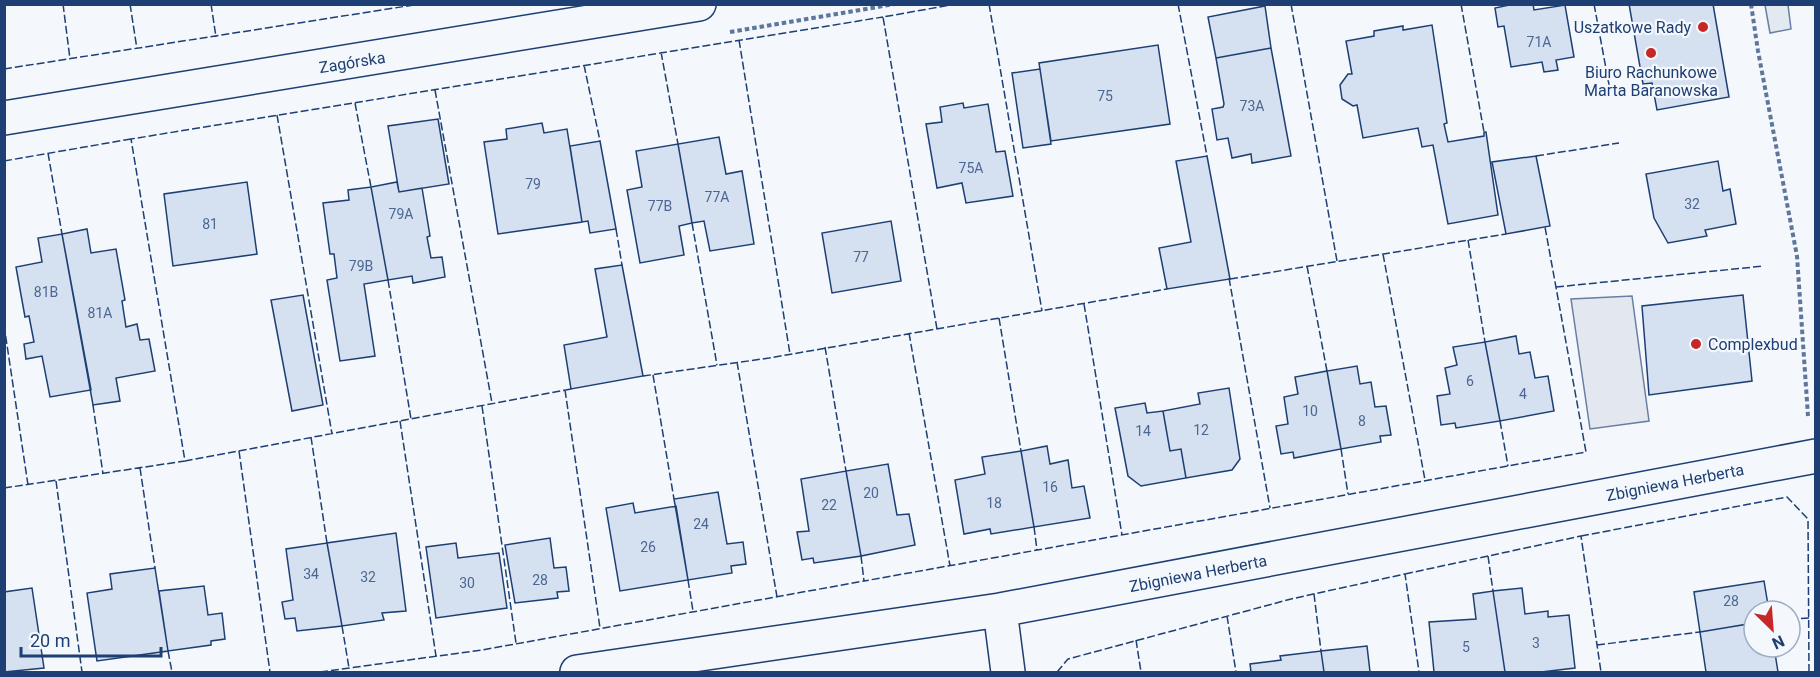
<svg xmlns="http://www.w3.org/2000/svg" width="1820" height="677" viewBox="0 0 1820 677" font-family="Roboto,sans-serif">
	<rect width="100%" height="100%" fill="#f4f7fb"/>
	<path fill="#e3e9f0" stroke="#687fa3" stroke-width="1.5" d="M1765,5H1788L1791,29L1770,33Z"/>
	<path fill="#e3e8f0" stroke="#687fa3" stroke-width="1.5" d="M1632,296L1649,421L1590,429L1571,299Z"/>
	<path fill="#d5e0f0" stroke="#1d3f73" stroke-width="1.5" d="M1514,4H1533L1534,10L1565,5L1574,57L1556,60L1558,70L1544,72L1542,62L1511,67L1504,26L1498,27L1495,8Z
		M1629,4H1713L1729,97L1657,110L1652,83L1643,84Z
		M1265,6L1271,48L1216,58L1208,17Z
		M1432,25L1447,123L1444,124L1448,142L1484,136V132H1486L1498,215L1448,224L1433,145L1422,147L1418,128L1363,138L1357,105L1353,106L1342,99L1340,85L1348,74H1352L1346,41L1374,36V31L1403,26V30Z
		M1158,45L1170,124L1051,141L1039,63Z
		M1271,48L1291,156L1252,163L1251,154L1232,158L1228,138L1217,140L1212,109L1223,107L1224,104L1216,58Z
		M1040,69L1051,144L1023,148L1012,73Z
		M963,103L964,108L988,104L996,152L1005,151L1013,196L966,203L962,183L937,188L926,124L942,122L940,107Z
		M438,119L449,184L399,192L388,126Z
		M542,123L544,133L567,129L582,222L498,234L484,142L507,139L506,129Z
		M719,137L726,174L742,171L754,244L710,251L704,221L692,223L678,144Z
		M600,141L616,229L590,233L588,221L582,222L570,146Z
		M678,144L692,223L679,226L684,255L640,263L627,190L642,187L636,151Z
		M1207,156L1230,279L1167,289L1159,248L1191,242L1176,161Z
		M1536,156L1550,226L1506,234L1492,162Z
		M1718,161L1723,191L1730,189L1736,224L1705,230L1707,236L1668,243L1654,218L1646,174Z
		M247,182L257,254L173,266L164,194Z
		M397,182L399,192L422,188L430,236L427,237L431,258L442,257L445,277L413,283L412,276L388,280L371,187Z
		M371,187L388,280L364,284L375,356L340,361L327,280L337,278L334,254H330L323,203L349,200L348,190Z
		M891,221L901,281L832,293L822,233Z
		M87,229L91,253L116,249L125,300L122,301L126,327L137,324L140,340L149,339L155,371L116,378L120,401L93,405L62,234Z
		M62,234L91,390L50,397L42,356L26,359L24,344L34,342L29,316L25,317L16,267L42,262L38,238Z
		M622,265L643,376L571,389L564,345L607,337L595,269Z
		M303,295L323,405L292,411L271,300Z
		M1743,295L1752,381L1649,395L1642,306Z
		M1516,336L1519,354L1530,352L1535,378L1548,376L1554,411L1500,421L1485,342Z
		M1485,342L1500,421L1456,428L1455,423L1441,425L1437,396L1450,394L1445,368L1457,365L1453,347Z
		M1357,366L1360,384L1371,382L1375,407L1386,406L1391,435L1380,436L1381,442L1341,449L1327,371Z
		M1327,371L1341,449L1294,458L1293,452L1281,454L1276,426L1288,424L1284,397L1298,394L1295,377Z
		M1229,388L1240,459L1232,470L1186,478L1181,449L1170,451L1163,411L1200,404L1198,393Z
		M1145,403L1147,413L1163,411L1170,451L1181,449L1186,478L1141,486L1128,476L1115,408Z
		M1047,446L1050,464L1068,460L1072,488L1084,486L1090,518L1034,527L1021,451Z
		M1021,451L1034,527L991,534L990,529L964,534L955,480L985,474L982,457Z
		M888,464L897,515L909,514L915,545L861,556L846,471Z
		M846,471L861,556L814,563L813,558L802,560L797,532L809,531L801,479Z
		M718,492L727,544L743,542L746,564L731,566L732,573L688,580L674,499Z
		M633,503L635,513L676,506L688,580L620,591L606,508Z
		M396,533L406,611L382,613L384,620L342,626L327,543Z
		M550,538L554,568L566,567L569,591L557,592L558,598L515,603L505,545Z
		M327,543L342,626L297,631L295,618L285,619L282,602L293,600L286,549Z
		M456,543L458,558L499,553L507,608L436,618L426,547Z
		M155,568L168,651L97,661L87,593L112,589L110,574Z
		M1764,581L1769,611H1754V623L1700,632L1694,592Z
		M204,586L208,615L222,613L225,639L211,641V645L168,651L159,591Z
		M32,588L44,668L4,672V592Z
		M1522,588L1525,614L1548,611V617L1569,615L1575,668L1541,672H1505L1493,591Z
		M1493,591L1505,672H1434L1429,622L1476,619L1473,594Z
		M1754,623V647H1774L1778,672H1706L1700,632Z
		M1367,646L1370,672H1324L1321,651Z
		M1321,651L1324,672H1251L1250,664L1281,660L1280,656Z"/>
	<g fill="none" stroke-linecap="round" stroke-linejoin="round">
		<defs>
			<path id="street" d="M1000,610L1008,672
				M577,672L1000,610L1816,456"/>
			<path id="secondary" d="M4,118L699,4"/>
		</defs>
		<use href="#street" stroke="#1d3f73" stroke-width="36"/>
		<use href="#secondary" stroke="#1d3f73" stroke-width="36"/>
		<path stroke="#5e769c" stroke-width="4" stroke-dasharray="4.5 3" stroke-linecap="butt" d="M1751,4L1758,51L1797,256L1808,416
			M730,32L895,4"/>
		<use href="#street" stroke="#f4f7fb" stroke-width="33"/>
		<use href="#secondary" stroke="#f4f7fb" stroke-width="33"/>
		<path stroke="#1d3f73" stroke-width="1.5" stroke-dasharray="8 3" stroke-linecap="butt" d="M63,4L70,59
			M130,4L137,49
			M211,4L216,37
			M989,4L1042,311
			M1178,4L1207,156
			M1291,4L1337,261
			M1461,4L1484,132
			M1594,4L1610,90
			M739,40L790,354
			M661,52L678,144
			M584,65L600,141
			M4,69L420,4
			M435,90L492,403
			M355,103L371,187
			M277,115L332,434
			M48,153L62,234
			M1536,156L1619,143
			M4,161L131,139
			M692,223L717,365
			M616,229L622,265
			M1468,240L1485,342
			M1383,254L1425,480
			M1307,266L1327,371
			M1229,278L1270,508
			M1230,279L1506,234
			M388,280L411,419
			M1556,287L1764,266
			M1084,304L1122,535
			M999,318L1021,451
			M4,325L28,485
			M937,329L883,17L956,4
			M909,333L950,566
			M825,347L846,471
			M737,362L777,597
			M653,375L674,499
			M643,376L769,358L1167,289
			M571,389L185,461L131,139L883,17
			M565,390L600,628
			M93,405L103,474
			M482,406L516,643
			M400,421L436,656
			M1500,421L1508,466
			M311,437L327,543
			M1341,449L1348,494
			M239,451L270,672
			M140,468L155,568
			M56,481L82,672
			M4,488L185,461
			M1034,527L1037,550
			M1581,536L1787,497L1808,519L1809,672
			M861,556L864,581L1586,452L1545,227
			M1488,556L1493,591
			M1405,574L1581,536L1601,672
			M688,580L693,611
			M1314,594L1321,651
			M1227,616L1236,672
			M1790,619L1809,618
			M342,626L349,668
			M1136,640L1141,672
			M1597,645L1700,632
			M168,651L172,672
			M320,672L482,650L864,581
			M927,672H939
			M1057,672L1068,659L1291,599L1405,574L1419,672"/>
	</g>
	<g fill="#c62828" stroke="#f4f7fb" stroke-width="2">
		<circle cx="1703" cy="27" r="6"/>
		<circle cx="1651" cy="53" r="6"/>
		<circle cx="1696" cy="344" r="6"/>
	</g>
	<g text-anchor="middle" stroke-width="4.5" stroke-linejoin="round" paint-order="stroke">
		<g font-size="14" fill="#4b6792">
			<text x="1539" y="47">71A</text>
			<text x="1105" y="101">75</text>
			<text x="1252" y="111">73A</text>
			<text x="971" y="173">75A</text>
			<text x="533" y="189">79</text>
			<text x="717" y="202">77A</text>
			<text x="1692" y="209">32</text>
			<text x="660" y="211">77B</text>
			<text x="401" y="219">79A</text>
			<text x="210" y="229">81</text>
			<text x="861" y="262">77</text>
			<text x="361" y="271">79B</text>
			<text x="46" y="297">81B</text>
			<text x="100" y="318">81A</text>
			<text x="1470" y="386">6</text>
			<text x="1523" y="399">4</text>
			<text x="1310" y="416">10</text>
			<text x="1362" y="426">8</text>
			<text x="1201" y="435">12</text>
			<text x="1143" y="436">14</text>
			<text x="1050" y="492">16</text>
			<text x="871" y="498">20</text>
			<text x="994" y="508">18</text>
			<text x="829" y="510">22</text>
			<text x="701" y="529">24</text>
			<text x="648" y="552">26</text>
			<text x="311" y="579">34</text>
			<text x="368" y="582">32</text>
			<text x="540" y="585">28</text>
			<text x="467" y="588">30</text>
			<text x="1731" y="606">28</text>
			<text x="1536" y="648">3</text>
			<text x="1466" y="652">5</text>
		</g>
		<g font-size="16" fill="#1d3f73" stroke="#f4f7fb" text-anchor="end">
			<text x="1691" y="33">Uszatkowe Rady</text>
			<text x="1651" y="78" text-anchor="middle">Biuro Rachunkowe<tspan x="1651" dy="18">Marta Baranowska</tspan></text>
			<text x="1708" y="350" text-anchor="start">Complexbud</text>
		</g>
		<g font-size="16" fill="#1d3f73" stroke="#f4f7fb">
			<text transform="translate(352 62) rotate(-9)" y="6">Zagórska</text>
			<text transform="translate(1675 482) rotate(-11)" y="6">Zbigniewa Herberta</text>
			<text transform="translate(1198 573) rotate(-11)" y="6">Zbigniewa Herberta</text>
		</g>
	</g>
	<rect width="1820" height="677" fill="none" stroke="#1d3f73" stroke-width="12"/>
	<g transform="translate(1772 629) rotate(155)"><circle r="28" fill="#f4f7fb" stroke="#9eadc5" stroke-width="1.5"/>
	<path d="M0-4.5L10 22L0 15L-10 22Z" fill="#c62828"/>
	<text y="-9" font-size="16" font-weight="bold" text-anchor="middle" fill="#1d3f73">N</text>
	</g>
	<path d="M21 647v9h140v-9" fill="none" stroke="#1d3f73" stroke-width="3"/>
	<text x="30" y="647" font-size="18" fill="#1d3f73" stroke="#f4f7fb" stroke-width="4.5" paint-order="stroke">20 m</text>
</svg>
